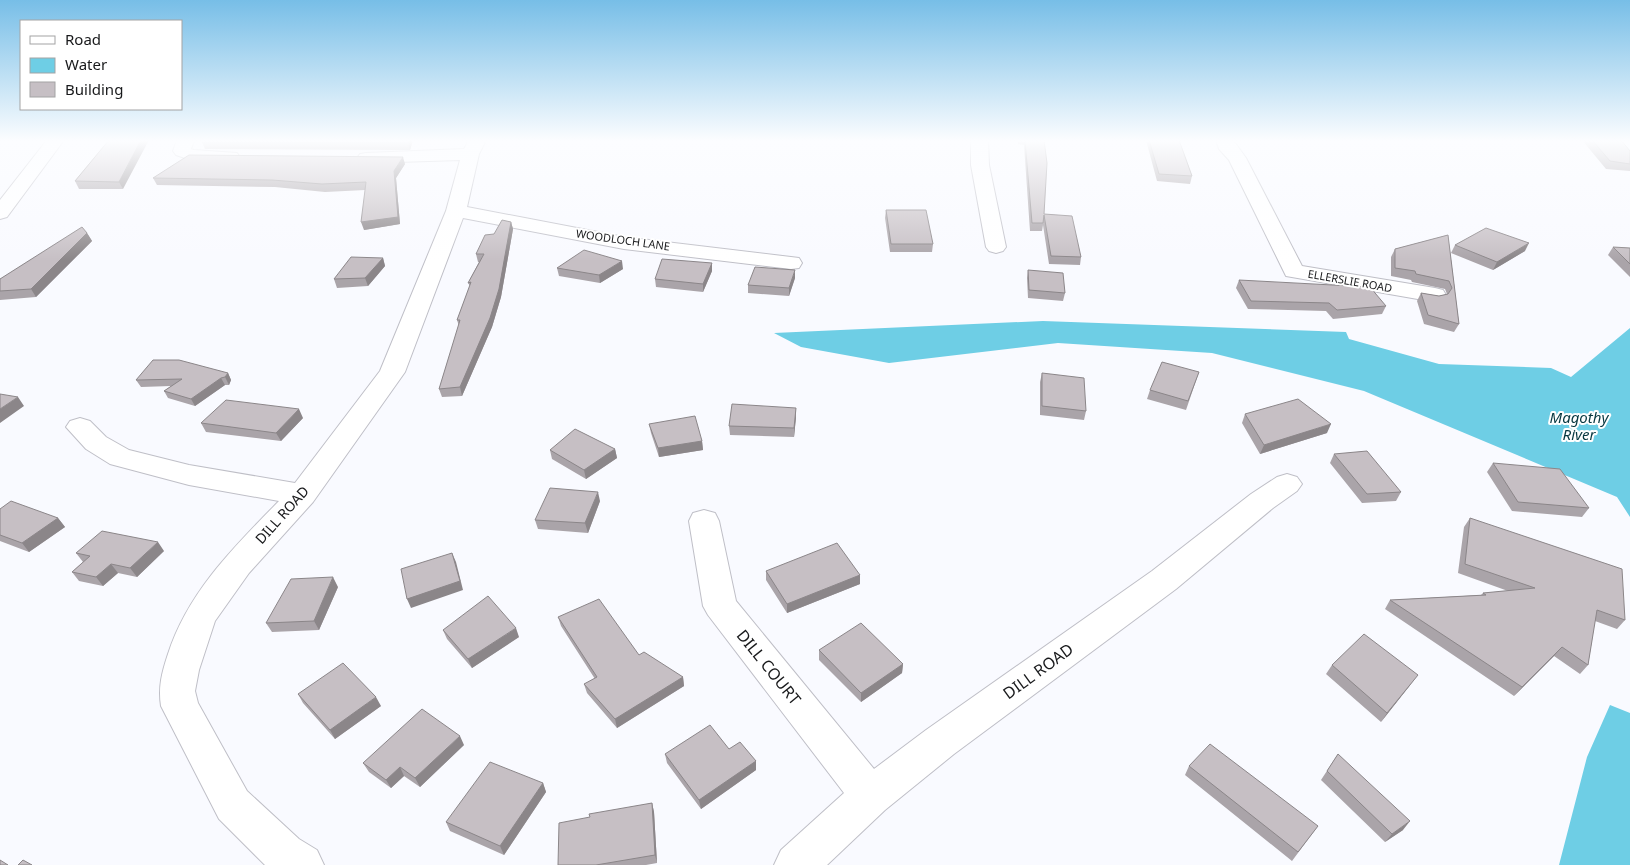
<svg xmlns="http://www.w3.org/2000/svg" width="1630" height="865" viewBox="0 0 1630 865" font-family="'Noto Sans',sans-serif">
	<rect width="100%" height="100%" fill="#f9faff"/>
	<path fill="#6ecee5" d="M1043,321L1346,332L1349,339L1439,364L1551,368L1571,377L1630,328V517L1617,497L1364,391L1212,353L1058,343L889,363L801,347L774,333Z
		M1610,705L1630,713V865H1559L1587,757Z"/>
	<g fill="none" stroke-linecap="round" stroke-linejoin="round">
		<defs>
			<path id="minor" d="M47,140H64L7,217L0,219V200Z
				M177,140H194L191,149L194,150L237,153L240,157L237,161L231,162L191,160L176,155L173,151Z
				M469,140H486L479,154L467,207L624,237L791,257L799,258L802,263L799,268L791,269L624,249L463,218L405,372L313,502L249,573L215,621L199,670L195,691L198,703L247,791L299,839L317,850L324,865H265L219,819L161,706C158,687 162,672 168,654C188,592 234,547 279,501L189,485L110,464L86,449L66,427L70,421L80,418L90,421L106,437L129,450L189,465L295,483L380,371L446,211L460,160L366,163L360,162L357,158L360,154L366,153L464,149Z
				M971,140H988L989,165L1006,247L1003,251L996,253L989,251L986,247L971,165Z
				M1216,140H1233L1246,158L1302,266L1435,288L1443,290L1446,295L1443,300L1435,302L1286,276L1229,160L1219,149Z
				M1287,474L1297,477L1302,484L1297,491L1273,508L1176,589L954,754L885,810L827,865H774L781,850L844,793L708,615L703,606L689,521L693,513L704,510L715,513L719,521L736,601L874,769L926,730L1152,571L1251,494L1277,477Z"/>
		</defs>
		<use href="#minor" stroke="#bfbfc7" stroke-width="2"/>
		<use href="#minor" fill="#fff" fill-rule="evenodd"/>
	</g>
	<path fill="#aaa4a9" d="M109,140L123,189H79L75,181Z
		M413,140L410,150L205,149L202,142Z
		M1018,140H1044V214L1081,257L1080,265L1049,264L1043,225L1042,231H1030L1024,145L1018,144Z
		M1146,140H1179L1192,176L1190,184L1157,181Z
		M1582,140H1621L1630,151V171L1606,169Z
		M405,164L396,178L400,224L364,230L365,190L325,192L275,187L157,185L153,178Z
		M886,210L933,244L932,252H890L885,218Z
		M511,222L513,229L501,297L492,327L462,396L442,397L439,389L459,326L457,320L470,286L468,283L479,262H478L476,254L494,234Z
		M87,233L92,241L36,297L0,300V279Z
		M1448,235L1459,324L1454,332L1424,324L1417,301L1421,293L1439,296L1447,294L1445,289L1412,282L1411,280L1391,276V257L1395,249Z
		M1455,245L1525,251L1493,270L1451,253Z
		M1613,247L1630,248V277L1608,255Z
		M383,258L385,266L368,286L337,288L334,279Z
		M712,263V271L703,292L656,287L655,279Z
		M557,268L623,269L600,283L559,276Z
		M1028,270L1065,293L1063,301L1028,298L1027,278Z
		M795,278L789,296L748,293V285Z
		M1239,280L1386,306L1382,314L1333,319L1326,311L1248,309L1236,288Z
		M1199,372L1186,410L1147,399L1150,390Z
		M228,373L231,380L229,385H225L195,406L168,398L164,391L171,386L141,387L136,380Z
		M1042,373L1086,411L1084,420L1040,415V382Z
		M796,408V417L794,437L730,435L729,426Z
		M1245,414L1327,433L1260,454L1242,423Z
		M303,418L281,441L206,432L201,423Z
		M649,424L702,441L703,450L659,457L651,433Z
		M615,449L617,458L586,479L552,459L550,450Z
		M1334,454L1401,492L1396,501L1362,503L1330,463Z
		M1493,463L1589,508L1582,517L1512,511L1487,472Z
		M600,501L588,533L538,529L535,520Z
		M0,509L58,518L65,527L29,552L0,541Z
		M1470,518L1625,620L1617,629L1595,621L1588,665L1580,674L1554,656L1514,696L1385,609L1390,600L1481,595L1483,593L1508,591L1458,573L1464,527Z
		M164,551L137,577L118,573L103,586L79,581L72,572L83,562L76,553Z
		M766,571L860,575V584L787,613L766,580Z
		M338,587L319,630L272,632L266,623Z
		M558,617L683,677L684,686L617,728L587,693L584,684L595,679L561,626Z
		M443,630L519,637L472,668L447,639Z
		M819,650L903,664L902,673L861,702L819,660Z
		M1332,665L1411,684L1381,722L1326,674Z
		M298,694L381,706L335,739L303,703Z
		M464,745L420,787L404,776L391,788L369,772L363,763Z
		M729,749L756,761V770L701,809L667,763L665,754Z
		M1338,754L1403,830L1385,842L1321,780Z
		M1189,766L1318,826L1292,861L1185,775Z
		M543,783L546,792L504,855L450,831L446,822Z
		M652,803L654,812L657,863L646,865H558L590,817Z"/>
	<path fill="#8b8689" d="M141,140H149L123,189L119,182Z
		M409,140H413L410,150L408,143Z
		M403,157L405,164L396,178L400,224L364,230L361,222Z
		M511,222L513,229L501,297L492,327L462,396L460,387Z
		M87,233L92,241L36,297L31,289Z
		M1529,243L1525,251L1493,270L1497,262Z
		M383,258L385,266L368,286L365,278Z
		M622,261L623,269L600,283L599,275Z
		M712,263V271L703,292V284Z
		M795,270V278L789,296V288Z
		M228,373L231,380L229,385L225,377Z
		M221,378L225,385L195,406L191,399Z
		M18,397L24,406L0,423V409Z
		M796,408V417L794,437V428Z
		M299,409L303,418L281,441L276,433Z
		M1331,424L1327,433L1260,454L1264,445Z
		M702,441L703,450L659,457L658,448Z
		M615,449L617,458L586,479L584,470Z
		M598,492L600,501L588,533L585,523Z
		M58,518L65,527L29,552L22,543Z
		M158,542L164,551L137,577L130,568Z
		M452,553L456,562L463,590L411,608L407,599Z
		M111,564L118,573L103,586L96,577Z
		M860,575V584L787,613V604Z
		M333,577L338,587L319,630L314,621Z
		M516,628L519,637L472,668L468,659Z
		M1562,647L1554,656L1514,696L1522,687Z
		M903,664L902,673L861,702V693Z
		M1418,675L1411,684L1381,722L1387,713Z
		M683,677L684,686L617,728L615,719Z
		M376,697L381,706L335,739L330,730Z
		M460,736L464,745L420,787L415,778Z
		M756,761V770L701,809L699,800Z
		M400,767L404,776L391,788L386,780Z
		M543,783L546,792L504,855L500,846Z
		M652,803L654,812L657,863L655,855Z
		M1410,821L1403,830L1385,842L1392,834Z"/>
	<path fill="#c6bfc4" stroke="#8b8689" d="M109,140H141L119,182L75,181Z
		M203,140H409L408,143L202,142Z
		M1025,140H1044L1047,163L1044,214L1072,216L1081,257L1051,256L1044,215L1043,223H1032Z
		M1149,140H1179L1192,176L1159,174Z
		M1592,140H1621L1630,151V164L1610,161Z
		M189,155L403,157L394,171L398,217L361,222L366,182L322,184L272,180L153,178Z
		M886,210H926L933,244H891Z
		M502,220L511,222L499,289L490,318L460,387L439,389L460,320H457L471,282L468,283L484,254H476L485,235L494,234Z
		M82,227L87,233L31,289L0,291V279Z
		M1486,228L1529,243L1497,262L1455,245Z
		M1448,235L1459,324L1428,315L1421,293L1439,296L1448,294L1452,288L1449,281L1416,274L1415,271L1395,268V249Z
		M1613,247L1630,248V264Z
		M584,250L622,261L599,275L557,268Z
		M351,257L383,258L365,278L334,279Z
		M662,259L712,263L703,284L655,279Z
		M755,267L795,270L789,288L748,285Z
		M1028,270L1063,273L1065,293L1029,290Z
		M1239,280L1370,287L1386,306L1337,310L1329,303L1251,301Z
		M153,360H179L228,373L225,377L221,378L191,399L164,391L182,379L136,380Z
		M1162,362L1199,372L1188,401L1150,390Z
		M1042,373L1084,378L1086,411L1042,406Z
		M0,394L18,397L0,409Z
		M1298,399L1331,424L1264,445L1245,414Z
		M226,400L299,409L276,433L201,423Z
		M732,404L796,408L794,428L729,426Z
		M695,416L702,441L658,448L649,424Z
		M575,429L615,449L584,470L550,450Z
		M1367,451L1401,492L1367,494L1334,454Z
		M1493,463L1560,469L1589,508L1518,502Z
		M550,488L598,492L585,523L535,520Z
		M11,501L58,518L22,543L0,535V509Z
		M1470,518L1622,569L1625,620L1597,610L1588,665L1562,647L1522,687L1390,600L1486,595L1483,593L1535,588L1465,564Z
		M102,531L158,542L130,568L111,564L96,577L72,572L90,556L76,553Z
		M837,543L860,575L787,604L766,571Z
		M452,553L460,581L407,599L401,569Z
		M333,577L314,621L266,623L291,579Z
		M488,596L516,628L468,659L443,630Z
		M599,599L639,655L644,652L683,677L615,719L584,684L597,677L558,617Z
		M861,623L903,664L861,693L819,650Z
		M1364,634L1418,675L1387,713L1332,665Z
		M343,663L376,697L330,730L298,694Z
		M422,709L460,736L415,778L400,767L386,780L363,763Z
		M710,725L729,749L740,742L756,761L699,800L665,754Z
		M1210,744L1318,826L1298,852L1189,766Z
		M1338,754L1410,821L1392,834L1327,771Z
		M490,762L543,783L500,846L446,822Z
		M652,803L655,855L596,865H558L559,823L590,817L589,814Z
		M0,860L8,865H0Z
		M23,860L32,865H18Z"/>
	<linearGradient id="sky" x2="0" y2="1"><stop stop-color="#77bee7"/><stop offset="0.54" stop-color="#fcfdff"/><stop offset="1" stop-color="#fcfdff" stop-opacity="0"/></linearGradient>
	<rect width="1630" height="261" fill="url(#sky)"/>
	<g text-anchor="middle" stroke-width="4" stroke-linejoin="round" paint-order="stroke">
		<g font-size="11" fill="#18191b" stroke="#fff">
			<text transform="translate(623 240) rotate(8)" y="4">WOODLOCH LANE</text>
			<text transform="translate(1350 281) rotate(10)" y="4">ELLERSLIE ROAD</text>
		</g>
		<g font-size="14" fill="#18191b" stroke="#fff">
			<text transform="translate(282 515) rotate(-48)" y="5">DILL ROAD</text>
		</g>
		<g font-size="15" font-style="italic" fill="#073740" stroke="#fff">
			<text x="1579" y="423">Magothy<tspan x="1579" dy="17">River</tspan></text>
		</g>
		<g font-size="16" fill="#18191b" stroke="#fff">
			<text transform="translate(769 667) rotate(51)" y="6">DILL COURT</text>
			<text transform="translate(1038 671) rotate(-36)" y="6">DILL ROAD</text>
		</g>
	</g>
	<rect x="20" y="20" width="162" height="90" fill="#ffffff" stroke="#a3a3a4"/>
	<rect x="30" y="36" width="25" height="8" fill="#ffffff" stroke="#a3a3a4"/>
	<text x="65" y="45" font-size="15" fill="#18191b">Road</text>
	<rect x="30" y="58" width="25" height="15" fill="#6ecee5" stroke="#a3a3a4"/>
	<text x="65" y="70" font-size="15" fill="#18191b">Water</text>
	<rect x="30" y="82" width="25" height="15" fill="#c6bfc4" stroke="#a3a3a4"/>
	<text x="65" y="95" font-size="15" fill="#18191b">Building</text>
</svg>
